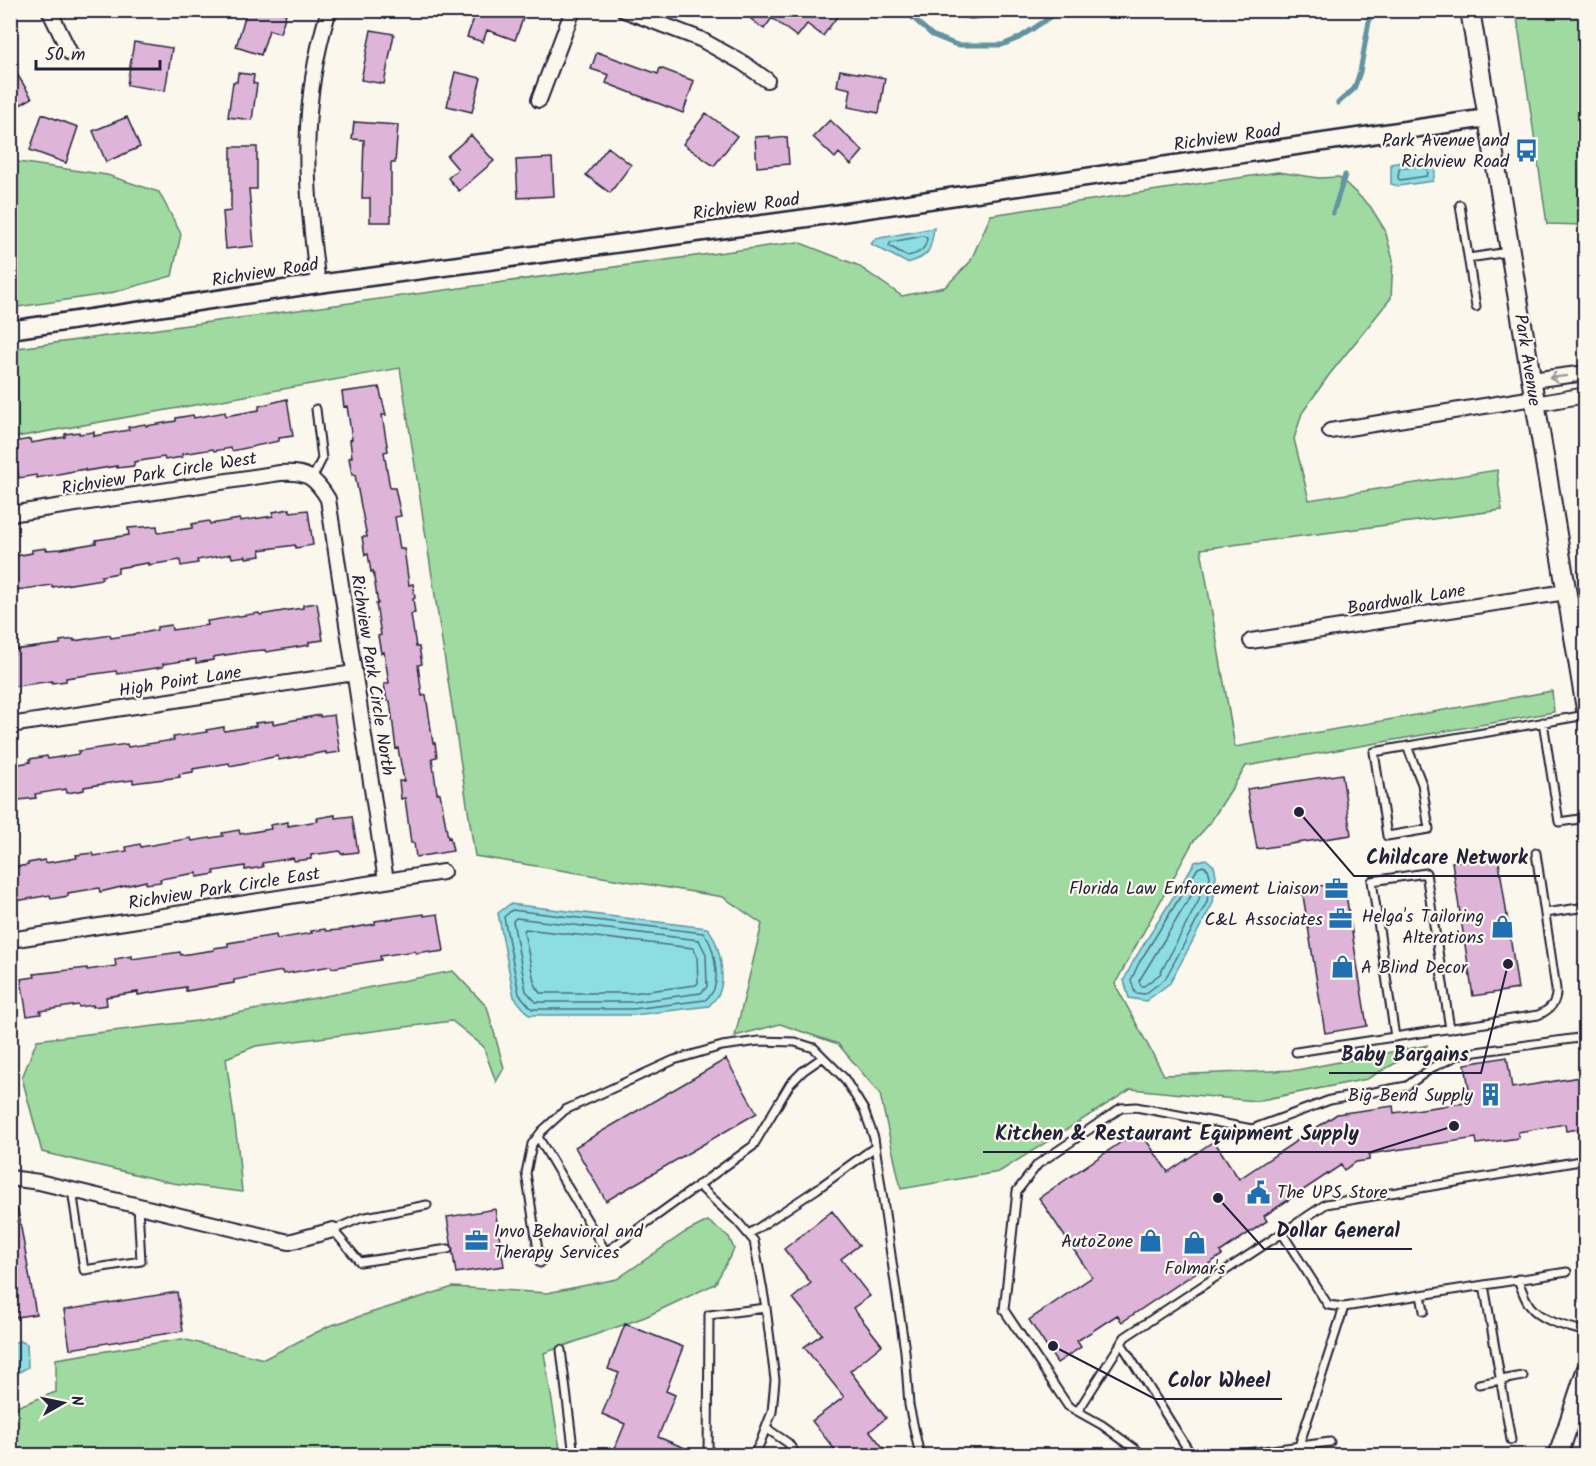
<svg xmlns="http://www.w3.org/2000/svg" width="1596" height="1466" viewBox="0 0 1596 1466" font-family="Kalam,sans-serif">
	<rect width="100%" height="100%" fill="#fbf7ec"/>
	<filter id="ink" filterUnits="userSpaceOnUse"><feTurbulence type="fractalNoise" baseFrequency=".0167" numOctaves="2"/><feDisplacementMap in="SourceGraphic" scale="12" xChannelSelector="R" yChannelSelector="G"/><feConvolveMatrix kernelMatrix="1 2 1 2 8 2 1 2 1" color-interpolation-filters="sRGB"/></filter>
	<g filter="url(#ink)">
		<path fill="#9fdaa1" stroke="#607e6e" stroke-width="1.5" d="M1516,11H1585V225L1547,224Z
			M11,161L107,175L159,192L181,234L172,276L107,294L11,308Z
			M1278,172L1319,178L1339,177L1370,206L1385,230L1393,260L1391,298L1329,375L1302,413L1294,439L1309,500L1497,470L1502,510L1201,549L1235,747L1552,691L1554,712L1246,766L1210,823L1193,842L1115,984L1164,1075L1297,1070L1428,1045L1367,1079L1256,1101L1131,1089L999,1172L901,1189L880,1094L838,1044L780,1024L735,1036L762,924L723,897L475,856L400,368L11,438V349L798,242L857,265L902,296L945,287L970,262L991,215Z
			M453,971L487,1007L504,1068L496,1082L483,1046L452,1021L256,1046L226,1058L238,1148L242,1192L172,1183L42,1152L22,1078L37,1040L197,1021Z
			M708,1221L729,1237L734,1249L715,1284L645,1317L544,1353L561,1455L11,1456V1409L56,1392V1359L182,1339L264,1359L329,1326L453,1287L547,1293L617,1279L684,1233Z"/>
		<path fill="#8ddee3" stroke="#6293a0" stroke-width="1.5" d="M1426,158H1431L1435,172L1433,181L1398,186L1391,184V164Z
			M934,228C931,250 930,257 907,263L871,244L875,239Z
			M1206,859L1214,866L1216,875L1213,903L1170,983L1146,1001L1129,998L1124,980L1134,960L1195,862Z
			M510,904L707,928C719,940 727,979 718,995C716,999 712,1002 709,1006L634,1015H529L514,997L498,913Z
			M20,1341L27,1344L28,1367L11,1377V1343Z"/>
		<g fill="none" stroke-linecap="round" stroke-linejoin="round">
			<path stroke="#4d6d7e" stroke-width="1.5" d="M1424,165L1428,172L1427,176L1400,180L1398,178L1399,169Z
				M923,236L927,238C926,250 918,254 907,256L889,246L891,242Z
				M1203,866L1208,869L1210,876L1207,902L1165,979L1145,994L1135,993L1131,980L1139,963L1198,868Z
				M1197,886L1201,888L1199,900L1160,974L1144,986H1141L1139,981Z
				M512,910L703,933C714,943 719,975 714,989C712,994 709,997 705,1000L633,1009H532L519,994L504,917Z
				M516,918L699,940L706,954L707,987L701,993L633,1002H536L526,991L513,921Z
				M525,929L693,948L697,956L698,983L696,985L632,993H540L535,986L524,932Z"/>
			<path stroke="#6293a0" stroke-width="5" d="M904,10L932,35L957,45H1002L1019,38L1061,10
				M1338,103L1354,89L1360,72L1371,10
				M1333,213L1345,175"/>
		</g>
		<path fill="#dfb4d9" stroke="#22223b" stroke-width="1.5" d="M247,10H276L286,14L280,33L269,30L261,55L236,47Z
			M477,10H510L524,16L515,40L487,30L483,42L467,37Z
			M758,10H842L823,36L807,24L797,37L772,18L764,29L751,19Z
			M371,30L394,34L384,84L361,80Z
			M134,42L172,48L165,91L127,85Z
			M597,52L658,74L660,68L694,81L683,113L606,83L609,75L591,69Z
			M10,63L32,98L10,111Z
			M840,70L885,78L879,113L848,107L851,89L837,86Z
			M455,72L481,78L472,112L447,106Z
			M238,73L254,75L253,83L257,84L252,120L228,117L233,82H237Z
			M706,113L737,136L714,166L683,144Z
			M42,114L78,127L66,163L30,150Z
			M127,117L140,147L106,162L93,131Z
			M830,120L863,151L851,165L839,153L835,158L813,137Z
			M354,122L398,125L395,163H391V222H370V198H362L364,140L352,139Z
			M471,135L494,161L459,191L448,178L458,169L447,156Z
			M770,136V139L787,137L789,164L757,167L755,137Z
			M231,147H257V189H249L254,246L226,249L223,212L231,211Z
			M608,147L631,165L610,193L586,175Z
			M552,158L554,196L518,198L516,160Z
			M379,387L386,415H382L388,451L384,452L390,488H395L401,516L395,517L400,549H404L409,585L413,584L415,598L413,599L415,613L411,614L416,647H419L422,664L418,665L422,696L426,695L433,743H435L437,757L432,758L437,793H440L448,838L450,837L453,851L416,857L414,843H411L405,798L401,799L399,781H404L398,748L396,749L390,701H387L384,684L389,683L384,652L381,653L378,636L381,635L376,604H378L373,571L371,572L368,554L365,555L362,537H367L355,475H352L349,458L352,457L350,440L352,439L347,406L344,407L342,392Z
			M287,399L293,436L279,438V441L232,451L231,448L214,451L213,449L182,454V457L165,460L164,457L134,462V466L117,468V466L85,471V469L37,478L36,475L19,478L13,442L30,439L31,443L65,437V434L79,432V434L94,432V436L129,430L128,427L145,424L146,426L176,421V418L193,415L194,418L225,412L226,416L259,410V406Z
			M290,509V512L308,510L313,545L296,548L295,545L260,550L261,556L246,558V556L232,558L231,554L197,560L198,563L181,566L180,560L148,565V563L118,568V573L101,576L102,579L52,587V585L10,591V557L32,553V550L46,548V550L61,549L96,543V540L129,535L128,528L157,526L158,533L192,528V524L209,521L210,524L240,519V521L273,516V512Z
			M317,603L323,640L309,642V645L266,652L265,650L251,651L213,657V660L196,663V659L163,664V667L149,669L117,674L116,671L66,678V681L52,683V681L10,687V654H14L13,650L60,644V641L74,639V641L110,635L111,638L143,633L157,630V627L171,625L172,630L208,625L207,621L259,613L260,615L289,610L303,608V605Z
			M320,715V717L334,715L340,752L326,754V752L279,760L278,756L230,766L229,763L193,769V772L179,774L180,777L133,783V780L116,782L84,787V790L67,793L66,789L35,794L36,798L19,800L13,765L30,762V759L47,756L48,759L79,754L78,751L127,744L128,747L174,740L173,737L207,732L206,730L224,727V731L256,726L255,723L273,721V724Z
			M1342,774L1351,835L1257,849L1247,789Z
			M335,815V818L352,816L358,852L341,854L340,851L311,855V859L294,861L293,858L262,863L263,867L245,870V866L214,871L215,874L197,877V873L160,879L161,882L146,884V881L100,892L99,888L68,893V896L51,899L50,895L10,902V868L28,865V863L45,860V863L77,858L76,855L93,853L94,856L127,851L126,847L140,844L141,847L191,838L192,841L223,836L222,833L239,830L240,834L271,829L270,825L288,822V826L318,821L317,818Z
			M1498,856L1518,989L1473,996L1452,862Z
			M1344,882L1367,1026L1325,1033L1302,889Z
			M424,914V916L438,914L444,951L430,953V951L416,953L415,951L380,956L381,960L332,968L331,966L283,974L282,971L234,980V983L186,991V987L138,995V992L106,997L107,1005L93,1007V1005L79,1007L78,1005L40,1011L41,1014L27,1016L21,979L35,977L34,974L87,968V970L116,966L115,959L132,956V959L180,952L181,955L214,950V948L228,946V943L276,935L277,939L312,933L311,931L325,929L326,931L340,930L375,924V921Z
			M1507,1057L1512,1088L1586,1076V1128L1566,1131L1565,1124L1518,1132L1519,1138L1477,1144L1476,1138L1369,1154V1160L1356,1162L1344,1170L1341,1165L1264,1216L1267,1221L1220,1252L1222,1255L1122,1322L1117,1315L1077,1341L1081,1347L1057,1363L1029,1320L1092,1277L1039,1198L1139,1130L1168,1172L1214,1141L1239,1179L1337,1114L1393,1106L1394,1113L1471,1102L1465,1064Z
			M726,1059L757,1113L606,1201L575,1147Z
			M495,1209L504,1266L456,1273L447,1217Z
			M10,1210H18L36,1314L10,1318Z
			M832,1211L859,1245L841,1259L870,1296L853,1308L882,1345L850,1371L886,1418L870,1431L889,1455H839L812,1421L844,1397L804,1347L822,1334L793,1298L811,1283L784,1249Z
			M177,1292L183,1331L70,1349L64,1310Z
			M625,1324L683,1347L666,1391L675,1395L658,1437L702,1455H612L625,1424L602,1414L619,1373L608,1369Z"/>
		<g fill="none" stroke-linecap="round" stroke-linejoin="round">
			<defs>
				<path id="service" d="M952,10L971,14L1012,10
					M1460,205L1476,307
					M1469,258L1508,252
					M312,479L322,459L316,409
					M1543,722L1559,822L1586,818
					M1407,746L1422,784L1429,829L1387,836L1374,752L1586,715
					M1545,913L1586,907
					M1395,1037L1372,881L1426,873L1450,1029
					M1296,1052L1538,1015C1550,1010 1557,1003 1556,989L1536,853
					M538,1137L606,1252L753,1146L790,1084L803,1071L823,1057
					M698,1185L737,1221L754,1241L766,1308L775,1380L772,1412L760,1443L753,1456
					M72,1190L84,1270L141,1261L138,1206
					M427,1205L361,1218L333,1230L360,1262L448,1249
					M1282,1233L1328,1305L1344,1307L1567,1272
					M749,1234L817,1189L875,1147
					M540,1263L526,1173L532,1144L542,1131L565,1110L674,1060L722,1046L759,1041L795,1042L814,1048L844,1078L864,1110L874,1138L905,1351L909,1405L920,1456
					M1518,1279C1521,1288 1524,1298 1530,1306C1542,1322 1567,1326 1586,1332
					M1484,1285L1511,1440
					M1421,1295L1424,1311
					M1121,1343L1192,1456
					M561,1350L574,1456
					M1479,1384L1523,1376
					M1078,1411L1125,1337L1326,1204L1586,1160
					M766,1428L788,1443L797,1456
					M1299,1446L1344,1307
					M708,1456L709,1315L766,1308
					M1141,1456L1138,1451L1102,1425L1068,1406L1004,1310L1017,1191L1038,1164L1121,1108L1136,1107L1252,1129L1330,1100L1407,1086L1433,1067L1461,1054L1586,1037
					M1226,1456L1330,1442"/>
				<path id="minor" d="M49,10L70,53
					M624,10L700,39L743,63L767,80
					M539,100L573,10
					M318,284C305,187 299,105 329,10
					M1531,380L1586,373
					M1535,404L1586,395
					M1330,431L1534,398
					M10,514L280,473C306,471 315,477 328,499L386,881
					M1251,641L1566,592
					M10,725L354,673
					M10,940L443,872
					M10,1178L39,1182L289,1242L333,1230"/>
				<path id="tertiary" d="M10,330L318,284L807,218L1487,118"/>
				<path id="secondary" d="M1470,10L1586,709
					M1558,1456L1586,1371"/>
			</defs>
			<use href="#service" stroke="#22223b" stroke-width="11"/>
			<use href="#minor" stroke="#22223b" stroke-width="18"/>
			<use href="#tertiary" stroke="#22223b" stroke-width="21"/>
			<use href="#secondary" stroke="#22223b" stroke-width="22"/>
			<use href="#service" stroke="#fbf7ec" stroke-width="7"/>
			<use href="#minor" stroke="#fbf7ec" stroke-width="14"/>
			<use href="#tertiary" stroke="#fbf7ec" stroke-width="16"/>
			<use href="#secondary" stroke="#fbf7ec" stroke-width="18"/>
		</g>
		<defs><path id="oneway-shaft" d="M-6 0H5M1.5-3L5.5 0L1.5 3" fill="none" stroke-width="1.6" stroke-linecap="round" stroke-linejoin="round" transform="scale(1.5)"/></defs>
		<use stroke="#99979c" href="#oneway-shaft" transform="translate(1558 377) rotate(173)"/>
	</g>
	<defs>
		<symbol id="bus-bare" viewBox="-9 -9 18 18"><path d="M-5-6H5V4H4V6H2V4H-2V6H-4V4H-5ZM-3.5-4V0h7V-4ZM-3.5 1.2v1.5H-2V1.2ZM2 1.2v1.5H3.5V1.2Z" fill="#1f6fb2" stroke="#fbf7ec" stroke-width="2.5" paint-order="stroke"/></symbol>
		<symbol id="office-bare" viewBox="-9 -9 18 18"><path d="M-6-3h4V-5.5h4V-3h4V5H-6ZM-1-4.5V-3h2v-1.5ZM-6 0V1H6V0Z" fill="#1f6fb2" stroke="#fbf7ec" stroke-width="2.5" paint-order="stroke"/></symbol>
		<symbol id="shop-bare" viewBox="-9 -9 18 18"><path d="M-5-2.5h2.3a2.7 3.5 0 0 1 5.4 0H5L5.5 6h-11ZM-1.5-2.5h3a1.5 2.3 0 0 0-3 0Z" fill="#1f6fb2" stroke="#fbf7ec" stroke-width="2.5" paint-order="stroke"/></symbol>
		<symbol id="building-bare" viewBox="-9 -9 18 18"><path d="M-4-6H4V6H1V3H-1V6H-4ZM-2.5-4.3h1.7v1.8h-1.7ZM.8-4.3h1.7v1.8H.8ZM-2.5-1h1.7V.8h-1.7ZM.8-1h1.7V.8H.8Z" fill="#1f6fb2" stroke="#fbf7ec" stroke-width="2.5" paint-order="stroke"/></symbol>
		<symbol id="civic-bare" viewBox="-9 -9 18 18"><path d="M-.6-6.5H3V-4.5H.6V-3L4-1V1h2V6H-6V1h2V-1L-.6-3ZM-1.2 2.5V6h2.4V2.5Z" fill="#1f6fb2" stroke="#fbf7ec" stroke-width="2.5" paint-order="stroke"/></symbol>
	</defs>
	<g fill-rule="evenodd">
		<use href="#bus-bare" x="1510" y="134" width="33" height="33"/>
		<use href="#office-bare" x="1320" y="872" width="33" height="33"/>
		<use href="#office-bare" x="1324" y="902" width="33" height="33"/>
		<use href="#shop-bare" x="1486" y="910" width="33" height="33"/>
		<use href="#shop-bare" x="1326" y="950" width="33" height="33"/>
		<use href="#building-bare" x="1474" y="1078" width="33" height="33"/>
		<use href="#civic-bare" x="1242" y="1176" width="33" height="33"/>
		<use href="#office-bare" x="460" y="1224" width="33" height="33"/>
		<use href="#shop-bare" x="1134" y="1224" width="33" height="33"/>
		<use href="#shop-bare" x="1178" y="1226" width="33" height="33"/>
	</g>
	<g text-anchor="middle" stroke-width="4.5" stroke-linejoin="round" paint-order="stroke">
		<g font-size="18" fill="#22223b" stroke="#fbf7ec">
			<text transform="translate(1227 137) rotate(-8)" y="6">Richview Road</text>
			<text transform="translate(746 206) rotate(-8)" y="6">Richview Road</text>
			<text transform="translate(265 272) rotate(-9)" y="6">Richview Road</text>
			<text transform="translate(1528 360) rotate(81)" y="6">Park Avenue</text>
			<text transform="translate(159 473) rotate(-9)" y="6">Richview Park Circle West</text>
			<text transform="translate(1406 599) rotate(-9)" y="6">Boardwalk Lane</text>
			<text transform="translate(373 675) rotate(81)" y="6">Richview Park Circle North</text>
			<text transform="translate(180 681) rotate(-9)" y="6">High Point Lane</text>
			<text transform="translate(224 888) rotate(-9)" y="6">Richview Park Circle East</text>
		</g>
		<g font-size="18" fill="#22223b" stroke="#fbf7ec" text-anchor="end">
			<text x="1509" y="146">Park Avenue and<tspan x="1509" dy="21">Richview Road</tspan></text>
			<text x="1319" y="894">Florida Law Enforcement Liaison</text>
			<text x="1484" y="922">Helga's Tailoring<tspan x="1484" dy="21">Alterations</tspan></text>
			<text x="1323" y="925">C&amp;L Associates</text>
			<text x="1361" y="973" text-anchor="start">A Blind Decor</text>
			<text x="1473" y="1101">Big Bend Supply</text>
			<text x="1277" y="1198" text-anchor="start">The UPS Store</text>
			<text x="494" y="1237" text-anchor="start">Invo Behavioral and<tspan x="494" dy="21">Therapy Services</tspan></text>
			<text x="1133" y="1247">AutoZone</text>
			<text x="1195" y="1274" text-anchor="middle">Folmar's</text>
		</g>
	</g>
	<path fill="none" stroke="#22223b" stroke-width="2" d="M1299 812L1354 876H1540M1508 964L1481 1073H1329M1454 1126L1371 1152H983M1218 1198L1264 1249H1412M1053 1346L1155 1399H1282"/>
	<g fill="#22223b" stroke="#fbf7ec" stroke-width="2">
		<circle cx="1299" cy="812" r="6"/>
		<circle cx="1508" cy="964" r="6"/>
		<circle cx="1454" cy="1126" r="6"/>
		<circle cx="1218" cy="1198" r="6"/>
		<circle cx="1053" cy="1346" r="6"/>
	</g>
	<g font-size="20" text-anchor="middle" font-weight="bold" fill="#22223b" stroke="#fbf7ec" stroke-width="4.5" stroke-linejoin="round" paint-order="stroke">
		<text x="1447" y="864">Childcare Network</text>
		<text x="1405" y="1061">Baby Bargains</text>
		<text x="1177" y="1140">Kitchen &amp; Restaurant Equipment Supply</text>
		<text x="1338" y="1237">Dollar General</text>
		<text x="1219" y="1387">Color Wheel</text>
	</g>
	<rect width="1596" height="1466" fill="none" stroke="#fbf7ec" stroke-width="36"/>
	<rect x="18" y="18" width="1560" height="1430" fill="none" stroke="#22223b" stroke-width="2" filter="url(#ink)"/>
	<g transform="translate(63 1403) rotate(81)" stroke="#fbf7ec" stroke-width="4.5" paint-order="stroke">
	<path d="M0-4.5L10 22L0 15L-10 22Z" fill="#22223b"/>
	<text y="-9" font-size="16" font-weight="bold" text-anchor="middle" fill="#22223b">N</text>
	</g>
	<path d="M36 60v9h124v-9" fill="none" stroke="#22223b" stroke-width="3"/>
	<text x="45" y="60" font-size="18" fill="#22223b" stroke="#fbf7ec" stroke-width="4.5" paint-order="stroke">50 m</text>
</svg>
